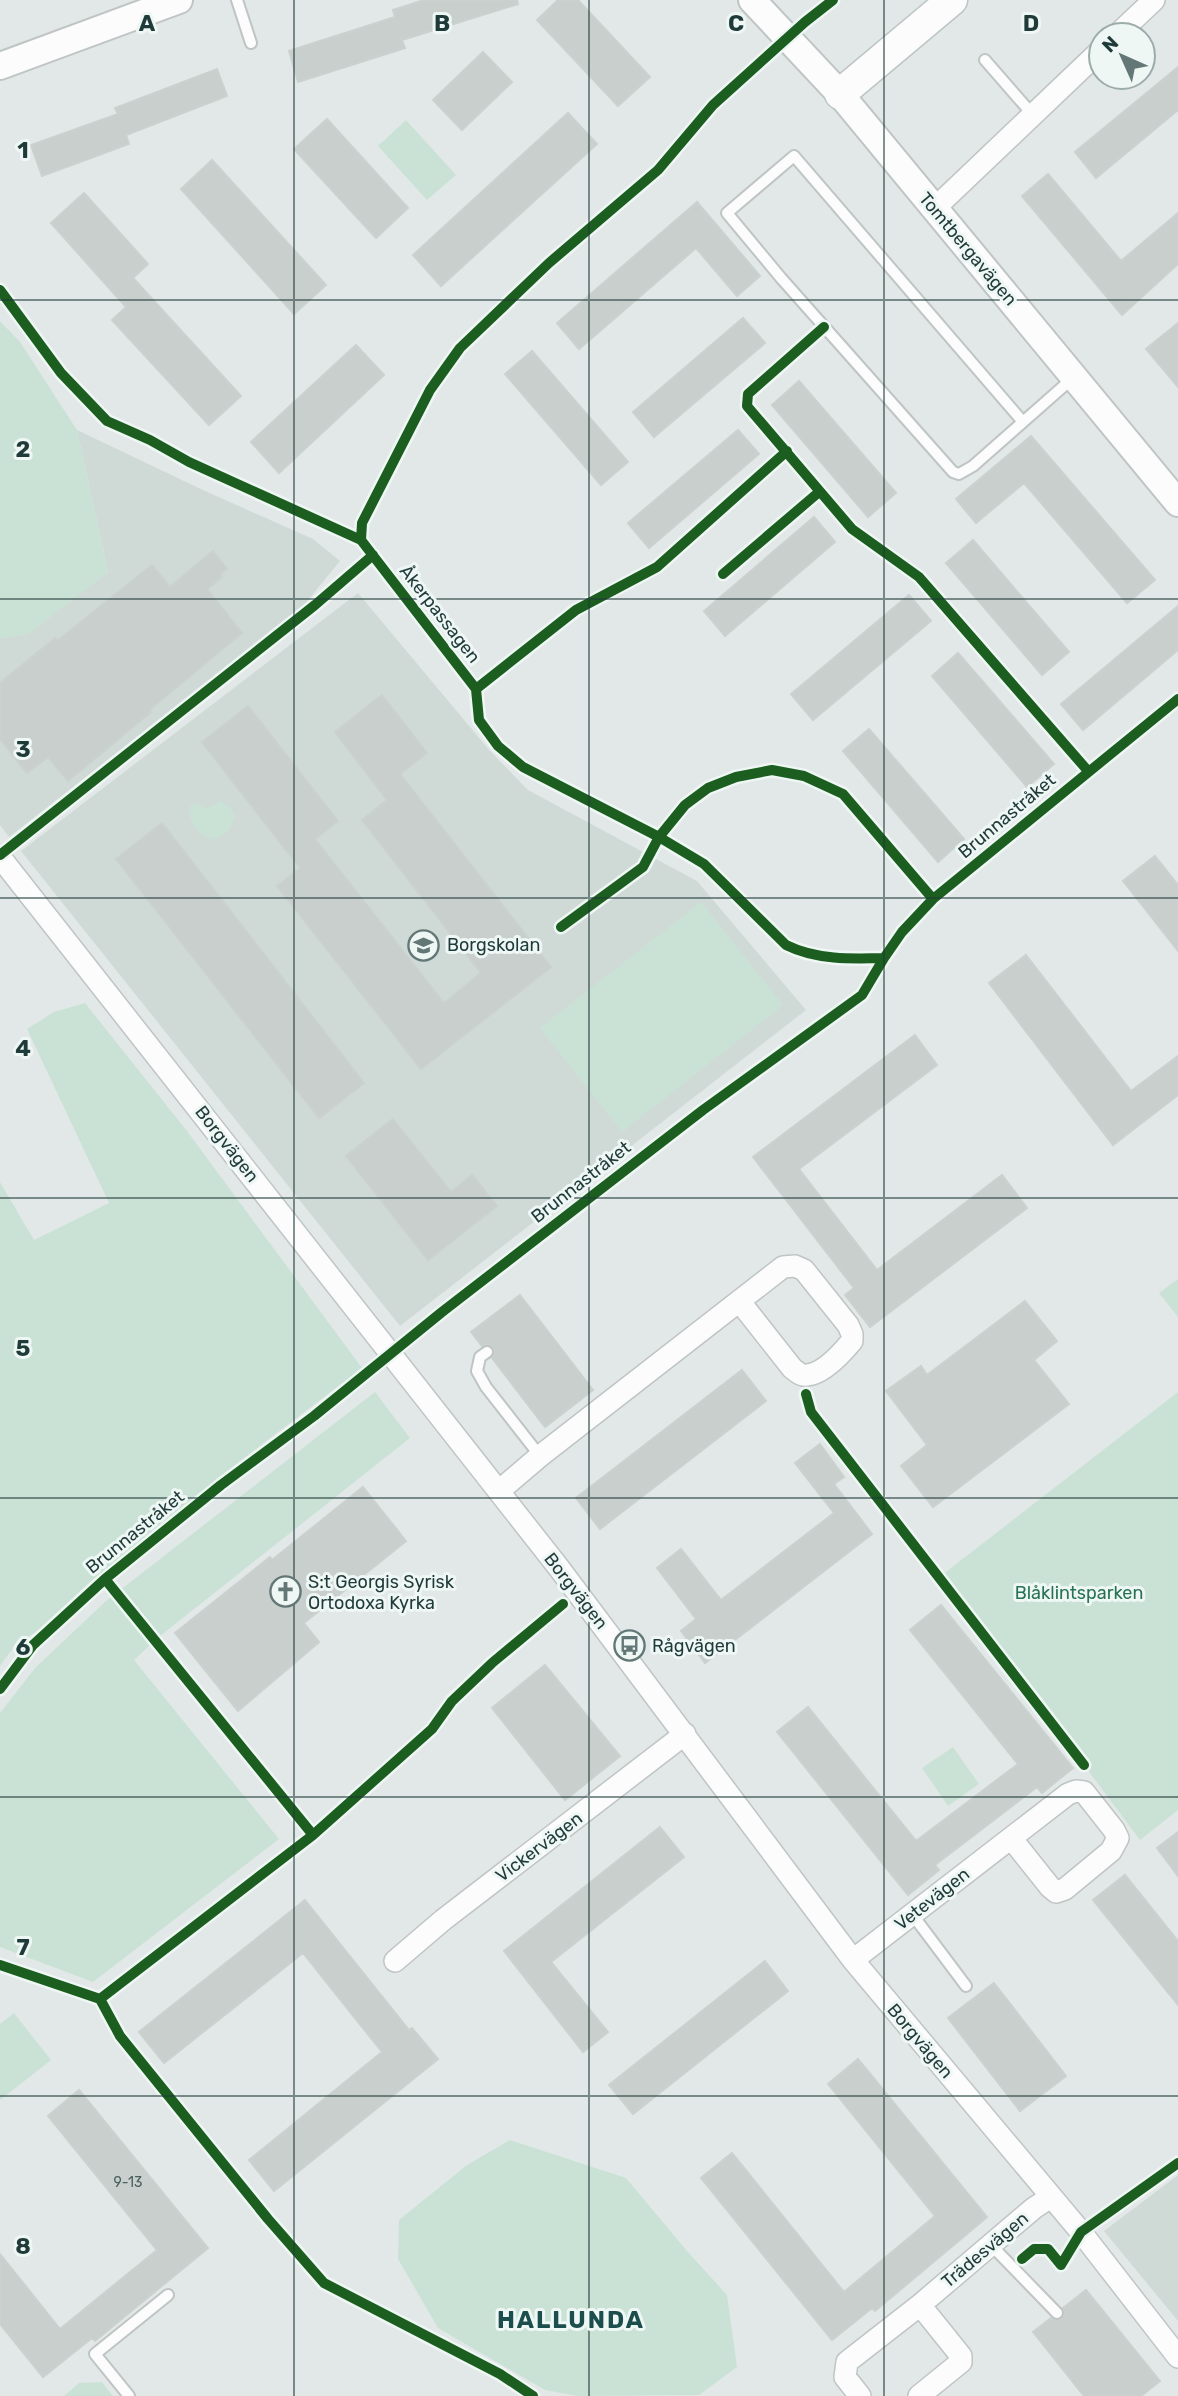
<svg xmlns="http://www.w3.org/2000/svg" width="1178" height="2396" viewBox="0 0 1178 2396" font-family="Rubik,sans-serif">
	<rect width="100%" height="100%" fill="#e2e8e7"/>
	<path fill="#cfdad7" d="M77,430L205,491L313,539L340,561L300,610L9,837L0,825V638L29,633L108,572Z
		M358,593L490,751L528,790L697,881L806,1010L400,1326L21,851Z
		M1178,2175V2321L1104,2231Z"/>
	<path fill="#cae2d6" d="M406,120L456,175L427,200L378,146Z
		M0,321L20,342L77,430L108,572L29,634L0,638Z
		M220,801L231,808L235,817L228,831L214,840C198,834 189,825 190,807L195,803L206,809Z
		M701,902L783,1005L622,1132L540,1028Z
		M85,1003L187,1131L362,1368L235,1465L88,1584L37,1631L15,1645L0,1666V1182L34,1240L109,1203L27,1029L54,1012Z
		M1178,1279V1317L1159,1293Z
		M375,1392L410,1438L160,1636L134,1660L279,1839L93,1982L0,1947V1713L35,1668L106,1601Z
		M1178,1392V1810L1140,1840L942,1575Z
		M953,1747L979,1784L948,1806L922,1768Z
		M14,2013L51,2060L0,2100V2024Z
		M510,2140L626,2178L687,2251L727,2295L737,2367L699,2395L577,2396L545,2390L438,2328L398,2259L399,2220L467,2165Z
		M102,2382L113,2396H64L79,2383Z"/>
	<path fill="#c9cfcd" stroke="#cad1cf" stroke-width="2" d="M424,0H517L518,4L402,40L405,48L298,82L289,51L395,17L393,10Z
		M558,0H578L650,77L618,106L537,20Z
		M483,52L512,82L462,130L433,100Z
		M1178,67V110L1096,178L1075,152Z
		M217,69L227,96L126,135L129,144L42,176L31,145L118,114L115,108Z
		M568,113L597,144L441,286L413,255Z
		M327,119L408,208L376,238L294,149Z
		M212,160L326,285L294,314L181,189Z
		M1048,174L1121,261L1178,213V264L1122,315L1022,196Z
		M84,193L148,264L133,278L241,396L209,425L112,320L126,307L51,223Z
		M697,202L760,276L737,296L696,248L579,349L557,323Z
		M743,318L765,343L654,437L633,412Z
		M1178,323V387L1146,349Z
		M356,345L384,375L279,473L251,442Z
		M532,351L628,462L601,485L505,374Z
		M799,381L896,493L868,517L772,405Z
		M738,430L759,454L649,548L628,523Z
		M1031,436L1155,580L1127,603L1024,483L976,523L956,499Z
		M814,517L835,542L725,636L704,611Z
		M973,540L1069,652L1042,675L946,563Z
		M213,551L227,569L220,574L222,577L207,589L242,633L149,710L151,712L68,781L48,757L27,773L0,739V683L55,638L57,641L152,565L170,587Z
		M909,595L931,621L813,720L791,694Z
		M1178,606V650L1083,730L1061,704Z
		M958,653L1054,764L1027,787L932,676Z
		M382,695L427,753L400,774L551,967L421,1069L277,886L300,868L202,742L248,706L338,821L315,839L444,1003L481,973L362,820L387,800L335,732Z
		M869,729L964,839L938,862L843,751Z
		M162,823L364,1083L319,1118L116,859Z
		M1155,856L1178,885V951L1123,881Z
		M1026,955L1131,1091L1178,1056V1095L1113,1145L989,983Z
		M915,1035L937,1065L799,1169L877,1270L1002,1175L1027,1208L870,1327L845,1295L854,1288L753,1157Z
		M393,1119L451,1192L472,1175L497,1206L428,1260L346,1156Z
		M520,1295L593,1390L545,1427L492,1358L495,1352L493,1347L487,1344L482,1346L471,1332Z
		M1025,1301L1057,1341L1034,1360L1069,1404L933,1507L901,1466L927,1445L886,1391L921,1366L927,1375Z
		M742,1370L766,1401L600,1529L576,1498Z
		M820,1444L844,1477L834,1484L872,1534L705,1663L681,1631L696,1619L657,1568L681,1549L721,1600L834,1513L795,1463Z
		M363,1487L406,1541L304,1623L319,1642L238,1711L175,1633L270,1557L272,1560Z
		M941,1605L1073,1768L1042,1793L1037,1787L935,1865L939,1870L908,1895L777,1732L808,1707L916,1841L1018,1764L910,1630Z
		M545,1665L620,1756L565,1800L492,1708Z
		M660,1827L684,1857L551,1962L608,2032L583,2052L504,1951Z
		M1178,1832V1876L1157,1848Z
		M1125,1875L1178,1941V2005L1093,1900Z
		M305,1900L409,2030L412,2028L438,2059L274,2191L249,2160L382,2052L303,1953L164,2063L139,2032Z
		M765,1961L788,1991L633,2114L609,2085Z
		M994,1983L1066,2076L1020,2111L948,2018Z
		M858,2059L987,2217L875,2311L872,2308L832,2340L701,2178L732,2153L844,2292L935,2216L828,2084Z
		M79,2090L208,2248L95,2341L92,2338L43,2377L0,2324V2254L60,2329L157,2250L48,2116Z
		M1086,2290L1160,2381L1141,2396H1084L1033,2332L1051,2318L1056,2321L1062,2319L1065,2314L1063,2308Z"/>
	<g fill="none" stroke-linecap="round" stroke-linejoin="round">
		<defs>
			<path id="service" d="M237,0L251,43
				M985,60L1033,115
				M1023,422L794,156L727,213L781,278L953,472L959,474L973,466L1074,377
				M487,1352L480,1357L477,1371L486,1387L540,1456
				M912,1914L966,1986
				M991,2245L1057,2313
				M129,2396L95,2354L168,2295"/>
			<path id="minor" d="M1117,35L1154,0
				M934,209L1101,50
				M0,857L559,1568L853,1960L1081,2232L1178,2357
				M499,1491L540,1456L783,1267L795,1266L804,1270L848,1325L852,1334V1341C842,1353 823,1374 807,1375C801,1376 797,1372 792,1368L740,1302
				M853,1960L1068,1794L1076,1791L1084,1792L1114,1830L1118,1838L1111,1851L1065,1889L1056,1892L1050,1887L1011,1838
				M395,1961L443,1920L685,1734
				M860,2396L845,2377L847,2362L920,2305L1034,2208L1051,2197
				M919,2396L961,2362V2356L920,2305"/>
			<path id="tertiary" d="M752,0L840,94L1178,503
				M0,66L179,0"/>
			<path id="secondary" d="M840,94L952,0"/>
		</defs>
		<use href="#service" stroke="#bfc5c4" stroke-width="14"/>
		<use href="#minor" stroke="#bfc5c4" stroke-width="24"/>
		<use href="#tertiary" stroke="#bfc5c4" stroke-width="30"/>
		<use href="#secondary" stroke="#bdc6c4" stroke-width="33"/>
		<use href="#service" stroke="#fbfcfb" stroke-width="10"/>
		<use href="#minor" stroke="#fbfcfb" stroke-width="21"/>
		<use href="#tertiary" stroke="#fbfcfb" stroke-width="26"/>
		<use href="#secondary" stroke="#fbfcfb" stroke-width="30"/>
		<defs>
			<path id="cycleway" d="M0,290L61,373L107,421L150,440L189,462L361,540L476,689L479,720L498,746L523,767L659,837L704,864L786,945C816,960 851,959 884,958
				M824,327L748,394L747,406L852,529L919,577L1088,771
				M361,540L362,523L430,390L460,348L549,263L658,170L713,105L805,22L833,0
				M723,574L819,492
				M476,689L576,610L657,567L787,451
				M0,855L315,605L373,555
				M561,927L643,867L659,837L685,805L708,788L736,777L772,770L804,776L843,794L933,899
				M806,1394L811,1412L1084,1765
				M105,1579L313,1835
				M0,1689L33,1645L105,1579L221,1485L314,1416L442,1312L703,1110L862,995L884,958L902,932L933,899L1178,699
				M0,1965L100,1999L313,1835L432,1729L452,1701L492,1663L563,1604
				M100,1999L120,2036L268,2219L324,2283L500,2374L533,2396
				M1022,2259L1034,2249H1048L1061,2265L1081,2232L1178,2163"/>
		</defs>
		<use href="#cycleway" stroke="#eff7f5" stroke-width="15"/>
		<use href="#cycleway" stroke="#1b5e20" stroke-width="10"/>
	</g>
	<path fill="none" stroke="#1f3b39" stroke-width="2" stroke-opacity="0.55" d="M294,0V2396M589,0V2396M884,0V2396M0,300H1178M0,599H1178M0,898H1178M0,1198H1178M0,1498H1178M0,1797H1178M0,2096H1178"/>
	<defs>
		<symbol id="school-ring" viewBox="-11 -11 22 22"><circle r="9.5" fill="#eff7f5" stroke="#637876" stroke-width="1.5"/><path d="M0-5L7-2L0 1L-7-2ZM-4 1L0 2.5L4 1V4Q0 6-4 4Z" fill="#637876"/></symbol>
		<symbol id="church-ring" viewBox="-11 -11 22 22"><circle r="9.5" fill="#eff7f5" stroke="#637876" stroke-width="1.5"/><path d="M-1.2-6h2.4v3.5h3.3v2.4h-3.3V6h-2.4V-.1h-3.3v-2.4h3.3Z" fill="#637876"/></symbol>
		<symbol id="bus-ring" viewBox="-11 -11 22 22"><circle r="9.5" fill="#eff7f5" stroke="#637876" stroke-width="1.5"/><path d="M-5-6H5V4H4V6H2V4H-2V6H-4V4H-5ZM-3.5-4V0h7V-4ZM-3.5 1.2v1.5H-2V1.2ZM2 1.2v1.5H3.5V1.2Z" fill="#637876"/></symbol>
	</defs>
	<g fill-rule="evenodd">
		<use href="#school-ring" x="406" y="928" width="35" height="35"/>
		<use href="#church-ring" x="268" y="1574" width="35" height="35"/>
		<use href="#bus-ring" x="612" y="1628" width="35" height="35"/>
	</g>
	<g text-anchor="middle" stroke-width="6" stroke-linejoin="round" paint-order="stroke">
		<g font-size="14" fill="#4a615f">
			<text x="128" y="2187">9-13</text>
		</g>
		<g font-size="18" fill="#1f3b39" stroke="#eff7f5">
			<text transform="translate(968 249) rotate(50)" y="6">Tomtbergavägen</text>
			<text transform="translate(440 614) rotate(52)" y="6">Åkerpassagen</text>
			<text transform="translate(1007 816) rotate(-40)" y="6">Brunnastråket</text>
			<text transform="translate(227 1144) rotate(52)" y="6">Borgvägen</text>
			<text transform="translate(581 1182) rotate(-38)" y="6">Brunnastråket</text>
			<text transform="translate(135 1532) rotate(-39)" y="6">Brunnastråket</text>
			<text transform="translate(576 1591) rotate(52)" y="6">Borgvägen</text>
			<text transform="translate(539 1847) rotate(-37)" y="6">Vickervägen</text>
			<text transform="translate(932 1899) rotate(-38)" y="6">Vetevägen</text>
			<text transform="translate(920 2041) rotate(50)" y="6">Borgvägen</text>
			<text transform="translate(985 2250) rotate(-40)" y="6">Trädesvägen</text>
		</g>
		<g font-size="18" fill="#1f3b39" stroke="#eff7f5" text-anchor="start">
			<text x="447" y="951">Borgskolan</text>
			<text x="308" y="1588">S:t Georgis Syrisk<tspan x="308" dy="21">Ortodoxa Kyrka</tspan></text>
			<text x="652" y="1652">Rågvägen</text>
		</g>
		<g font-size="18" fill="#287355" stroke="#eff7f5">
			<text x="1079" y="1599">Blåklintsparken</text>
		</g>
		<g font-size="24" font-weight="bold" letter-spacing="2" fill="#1b4e4c" stroke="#eff7f5">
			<text x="571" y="2328">HALLUNDA</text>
		</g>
	</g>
	<g font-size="23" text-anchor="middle" font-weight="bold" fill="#1f3b39" stroke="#eff7f5" stroke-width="6" stroke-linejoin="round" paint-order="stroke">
		<text x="147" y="31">A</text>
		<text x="442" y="31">B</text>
		<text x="736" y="31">C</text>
		<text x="1031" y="31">D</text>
		<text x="23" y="158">1</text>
		<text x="23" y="457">2</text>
		<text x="23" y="757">3</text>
		<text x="23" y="1056">4</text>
		<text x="23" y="1356">5</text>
		<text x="23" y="1655">6</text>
		<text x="23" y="1955">7</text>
		<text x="23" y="2254">8</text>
	</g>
	<g transform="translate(1122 56) rotate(315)"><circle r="33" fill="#eff7f5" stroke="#9cacaa" stroke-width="2"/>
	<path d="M0-5L12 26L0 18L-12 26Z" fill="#637876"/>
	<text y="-10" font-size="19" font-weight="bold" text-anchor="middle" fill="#1f3b39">N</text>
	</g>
</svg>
